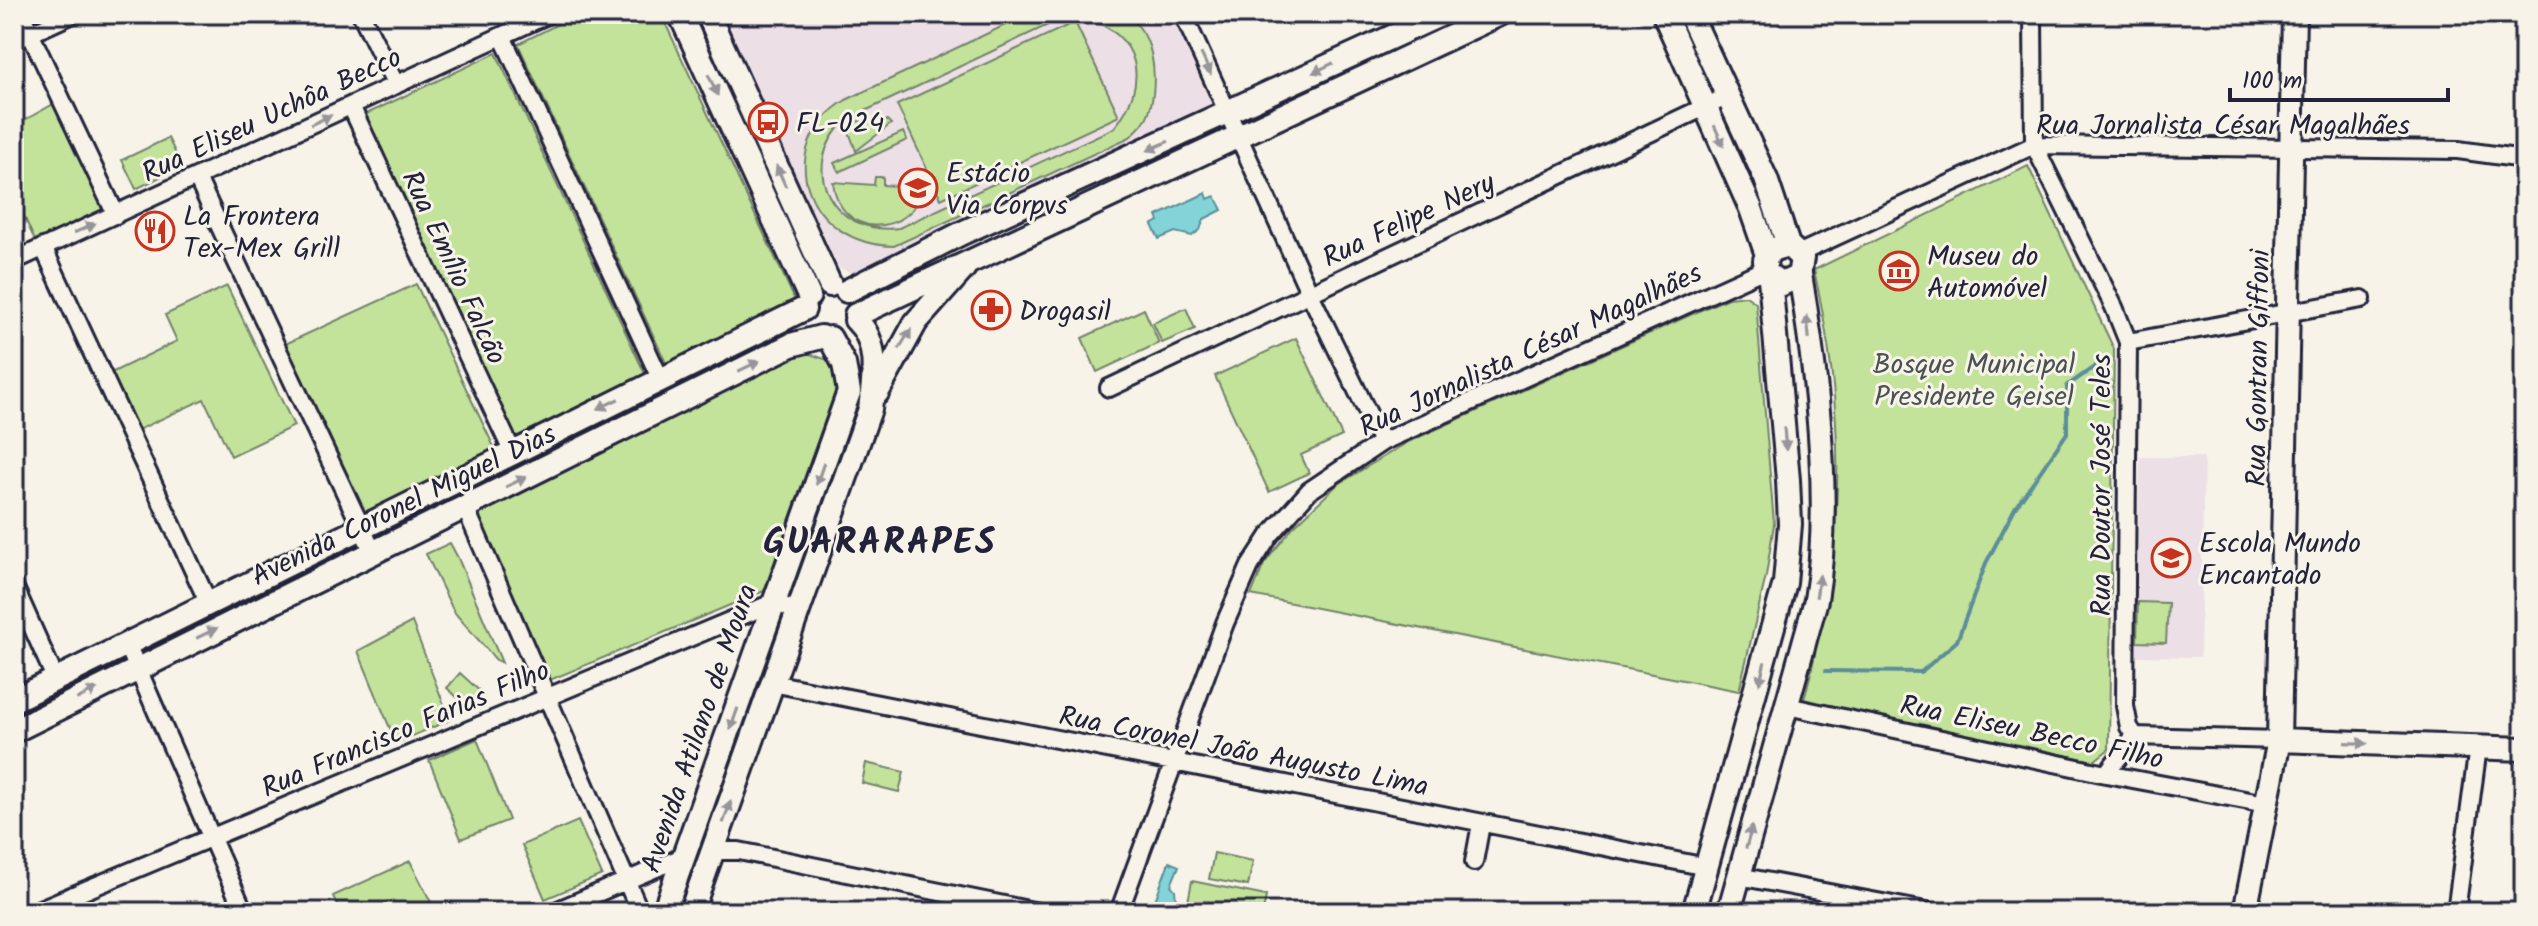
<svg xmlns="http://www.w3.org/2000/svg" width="2538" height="926" viewBox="0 0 2538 926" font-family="Kalam,sans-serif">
	<rect width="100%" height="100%" fill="#f7f3e8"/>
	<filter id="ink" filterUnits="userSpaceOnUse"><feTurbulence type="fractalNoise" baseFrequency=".0125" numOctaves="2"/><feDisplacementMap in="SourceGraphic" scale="16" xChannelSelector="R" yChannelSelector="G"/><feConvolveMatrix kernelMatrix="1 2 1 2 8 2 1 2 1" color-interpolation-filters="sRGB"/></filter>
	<g filter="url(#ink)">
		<path fill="#ecdfe5" d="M721,14H1171L1211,104L851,273L839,268Z
			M2140,457H2204L2200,657L2136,656Z"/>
		<path fill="#c3e39b" stroke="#72826b" stroke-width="2" fill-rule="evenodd" d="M578,14H661L795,300L667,365L518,44Z
			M1029,14C1057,14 1090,9 1117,14C1156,21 1159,83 1149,112C1146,122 1138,129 1130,137L894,246C807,245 770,147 846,100ZM1082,18C1142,32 1150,84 1114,128L899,228C833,237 796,168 845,121L856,151L891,124L887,120L882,124L846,120L1052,23Z
			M1075,22L1119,116L941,199L897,105Z
			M496,53L645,374L516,437L362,116Z
			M59,101L108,208L36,243L14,194V126Z
			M903,132L907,140L839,172L834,163Z
			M168,138L182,166L136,189L122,160Z
			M2028,166L2114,349L2109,749L2094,761L1803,704C1844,549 1849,427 1814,270Z
			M875,177H883V185L925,188C907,240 839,238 833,182L874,185Z
			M416,284L495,449L364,514L283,345Z
			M227,286L294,426L231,456L204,399L138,430L111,373L177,341L165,315Z
			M1746,296L1756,303L1774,524L1766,576L1739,691L1251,595L1264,564L1293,527L1337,485L1408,442L1728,298Z
			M1186,308L1195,329L1162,343L1153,323Z
			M1144,309L1159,343L1097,372L1082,338Z
			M1296,338L1342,436L1301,455L1309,473L1269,492L1215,376Z
			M804,352L828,360L837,376V386L764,591L550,680L479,521L481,512Z
			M450,543L458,558L502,663L496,660L454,612L426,554Z
			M2138,602L2168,603L2166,643L2137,642Z
			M412,622L450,720L396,743L358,651Z
			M460,673L484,695L471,710L447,688Z
			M477,739L509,820L461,839L429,760Z
			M866,763L904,772L899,792L862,783Z
			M578,821L602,875L545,899L522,845Z
			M1214,853L1253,861L1248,886L1209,879Z
			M410,861L436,912H340L333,896Z
			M1192,881L1266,896L1263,912H1186Z"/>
		<path fill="#82d4d8" stroke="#5c8d99" stroke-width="2" d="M1206,193L1208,199L1215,196L1222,210L1204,219L1200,230L1192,236L1175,232L1159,239L1152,225L1159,221L1157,216Z
			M1169,862L1179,866L1171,885L1175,890L1176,901L1166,908L1153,906Z"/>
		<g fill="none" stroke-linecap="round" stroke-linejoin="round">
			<path stroke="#5c8d99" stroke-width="4" d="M1826,671L1921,672L1957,641L1986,563L2015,508L2067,433V386L2104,360"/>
			<defs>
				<path id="street" d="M21,14L116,215
					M361,14L396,85
					M1183,14L1310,294L1382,442
					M2033,14L2034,145L2114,307L2128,342L2125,706L2129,727L2135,736
					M502,36L660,378
					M14,41L73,14
					M351,106L512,451
					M197,178L373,552
					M43,247L209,604
					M1800,253L2034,145L2458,150L2524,159
					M14,261L549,14
					M2128,342L2362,299
					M1109,388L1728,96
					M465,507L640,912
					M14,586L55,678
					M127,644L244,912
					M772,683L1707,867
					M1787,706L2106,774L2266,804
					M2135,736L2279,740
					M2106,774L2135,736
					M714,851H739L1038,912
					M1474,862L1481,824
					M1738,876L1931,912
					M33,912L775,602L798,612
					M553,912L687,855
					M1119,912L1225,623L1250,566L1270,535L1309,491L1382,442L1765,269
					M2456,912L2478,747"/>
				<path id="secondary" d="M680,14L809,296
					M708,14L830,285
					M1664,14L1751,209L1767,255
					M1690,14L1766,179L1788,245L1802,258L1799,276L1782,284L1766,273L1765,260L1771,250L1788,245
					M847,291L962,233L1442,14
					M856,315L1500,14
					M877,393L916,322L964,268
					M14,700L804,309
					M14,731L791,345L821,337
					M2279,740L2524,749
					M664,912L849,392L844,364L830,338
					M691,912L870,409C874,379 880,342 856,320
					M1694,912L1785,583L1790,524L1788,480L1770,278
					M1729,912L1816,600C1832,504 1816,370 1800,274
					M2245,912L2279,740L2294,14"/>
			</defs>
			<use href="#street" stroke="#22223b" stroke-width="22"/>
			<use href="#secondary" stroke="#22223b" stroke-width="28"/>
			<use href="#street" stroke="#f7f3e8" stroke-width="16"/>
			<use href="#secondary" stroke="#f7f3e8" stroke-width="22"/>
		</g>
		<defs><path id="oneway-solid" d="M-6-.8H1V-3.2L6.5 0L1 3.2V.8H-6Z" transform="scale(2)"/></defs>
		<g fill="#97959a">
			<use href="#oneway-solid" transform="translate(1206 64) rotate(65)"/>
			<use href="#oneway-solid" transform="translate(1323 68) rotate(154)"/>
			<use href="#oneway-solid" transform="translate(713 85) rotate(65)"/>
			<use href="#oneway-solid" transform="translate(321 120) rotate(-25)"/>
			<use href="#oneway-solid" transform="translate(1719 136) rotate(66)"/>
			<use href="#oneway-solid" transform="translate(1158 146) rotate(156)"/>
			<use href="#oneway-solid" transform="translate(781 176) rotate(-114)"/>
			<use href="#oneway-solid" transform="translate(85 228) rotate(-24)"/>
			<use href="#oneway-solid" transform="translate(1808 327) rotate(-96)"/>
			<use href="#oneway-solid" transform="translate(905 339) rotate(-59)"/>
			<use href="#oneway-solid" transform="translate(749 366) rotate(-26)"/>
			<use href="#oneway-solid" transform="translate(608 404) rotate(154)"/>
			<use href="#oneway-solid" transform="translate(1785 439) rotate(85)"/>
			<use href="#oneway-solid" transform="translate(820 474) rotate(109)"/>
			<use href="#oneway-solid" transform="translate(516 482) rotate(-26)"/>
			<use href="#oneway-solid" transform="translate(1818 586) rotate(-81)"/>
			<use href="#oneway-solid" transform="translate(207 633) rotate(-26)"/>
			<use href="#oneway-solid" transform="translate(1762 673) rotate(104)"/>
			<use href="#oneway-solid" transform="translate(87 694) rotate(-27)"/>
			<use href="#oneway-solid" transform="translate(734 719) rotate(109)"/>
			<use href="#oneway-solid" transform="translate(2356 743) rotate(2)"/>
			<use href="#oneway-solid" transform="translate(727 812) rotate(-71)"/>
			<use href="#oneway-solid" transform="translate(1749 837) rotate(-75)"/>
		</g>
	</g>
	<defs>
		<symbol id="bus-ring" viewBox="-11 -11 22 22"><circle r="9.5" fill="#f7f3e8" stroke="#c8321e" stroke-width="1.5"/><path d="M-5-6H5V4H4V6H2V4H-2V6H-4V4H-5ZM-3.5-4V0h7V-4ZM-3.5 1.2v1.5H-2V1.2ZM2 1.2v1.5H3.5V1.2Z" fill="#c8321e"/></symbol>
		<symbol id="university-ring" viewBox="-11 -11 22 22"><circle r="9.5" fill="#f7f3e8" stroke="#c8321e" stroke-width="1.5"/><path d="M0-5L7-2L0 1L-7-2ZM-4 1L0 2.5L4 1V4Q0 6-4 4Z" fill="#c8321e"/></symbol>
		<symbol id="restaurant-ring" viewBox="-11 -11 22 22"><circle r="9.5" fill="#f7f3e8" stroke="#c8321e" stroke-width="1.5"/><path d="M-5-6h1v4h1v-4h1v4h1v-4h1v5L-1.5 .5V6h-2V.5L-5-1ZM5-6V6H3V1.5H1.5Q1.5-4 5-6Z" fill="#c8321e"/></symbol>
		<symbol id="museum-ring" viewBox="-11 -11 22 22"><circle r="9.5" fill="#f7f3e8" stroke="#c8321e" stroke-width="1.5"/><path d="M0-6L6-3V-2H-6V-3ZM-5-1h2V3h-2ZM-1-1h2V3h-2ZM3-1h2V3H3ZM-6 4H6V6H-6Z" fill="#c8321e"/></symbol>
		<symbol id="pharmacy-ring" viewBox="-11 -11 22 22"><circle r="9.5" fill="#f7f3e8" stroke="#c8321e" stroke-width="1.5"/><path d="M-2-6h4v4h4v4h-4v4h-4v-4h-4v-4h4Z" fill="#c8321e"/></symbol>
		<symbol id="school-ring" viewBox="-11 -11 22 22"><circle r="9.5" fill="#f7f3e8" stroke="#c8321e" stroke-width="1.5"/><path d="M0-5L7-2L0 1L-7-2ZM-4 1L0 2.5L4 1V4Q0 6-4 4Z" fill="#c8321e"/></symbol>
	</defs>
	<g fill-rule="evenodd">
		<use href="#bus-ring" x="746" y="100" width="44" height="44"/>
		<use href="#university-ring" x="896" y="166" width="44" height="44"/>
		<use href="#restaurant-ring" x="133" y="209" width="44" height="44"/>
		<use href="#museum-ring" x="1877" y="249" width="44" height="44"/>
		<use href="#pharmacy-ring" x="969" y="288" width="44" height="44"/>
		<use href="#school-ring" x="2149" y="536" width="44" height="44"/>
	</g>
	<g text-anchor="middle" stroke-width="6" stroke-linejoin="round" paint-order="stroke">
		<g font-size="28" fill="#22223b" stroke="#f7f3e8">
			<text transform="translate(271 114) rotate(-25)" y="10">Rua Eliseu Uchôa Becco</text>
			<text x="2223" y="134">Rua Jornalista César Magalhães</text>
			<text transform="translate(1408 219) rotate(-25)" y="10">Rua Felipe Nery</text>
			<text transform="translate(455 267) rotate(65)" y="10">Rua Emílio Falcão</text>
			<text transform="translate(1530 349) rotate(-25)" y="10">Rua Jornalista César Magalhães</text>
			<text transform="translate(2257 368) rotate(-89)" y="10">Rua Gontran Giffoni</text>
			<text transform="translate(2100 485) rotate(-90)" y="10">Rua Doutor José Teles</text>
			<text transform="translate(403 504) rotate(-26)" y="10">Avenida Coronel Miguel Dias</text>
			<text transform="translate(405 728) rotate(-23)" y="10">Rua Francisco Farias Filho</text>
			<text transform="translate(698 728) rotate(-71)" y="10">Avenida Atilano de Moura</text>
			<text transform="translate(2032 731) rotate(12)" y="10">Rua Eliseu Becco Filho</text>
			<text transform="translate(1244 750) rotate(11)" y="10">Rua Coronel João Augusto Lima</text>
		</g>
		<g font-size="28" fill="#22223b" stroke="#f7f3e8" text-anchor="start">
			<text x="796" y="132">FL-024</text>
			<text x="946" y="182">Estácio<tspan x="946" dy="32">Via Corpvs</tspan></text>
			<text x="183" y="225">La Frontera<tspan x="183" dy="32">Tex-Mex Grill</tspan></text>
			<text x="1927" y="265">Museu do<tspan x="1927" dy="32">Automóvel</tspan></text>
			<text x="1019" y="320">Drogasil</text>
			<text x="2199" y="552">Escola Mundo<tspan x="2199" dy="32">Encantado</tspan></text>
		</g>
		<g font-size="28" fill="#4a5253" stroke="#f7f3e8">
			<text x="1974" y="373">Bosque Municipal<tspan x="1974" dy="32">Presidente Geisel</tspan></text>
		</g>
		<g font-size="36" font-weight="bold" letter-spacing="2" fill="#22223b" stroke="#f7f3e8">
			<text x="880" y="553">GUARARAPES</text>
		</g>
	</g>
	<rect width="2538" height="926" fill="none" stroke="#f7f3e8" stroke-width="48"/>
	<rect x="24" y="24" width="2490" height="878" fill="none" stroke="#22223b" stroke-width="3" filter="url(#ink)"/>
	<path d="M2230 88v12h218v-12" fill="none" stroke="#22223b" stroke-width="4"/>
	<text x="2242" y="88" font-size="24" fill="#22223b" stroke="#f7f3e8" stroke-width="6" paint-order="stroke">100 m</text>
</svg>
